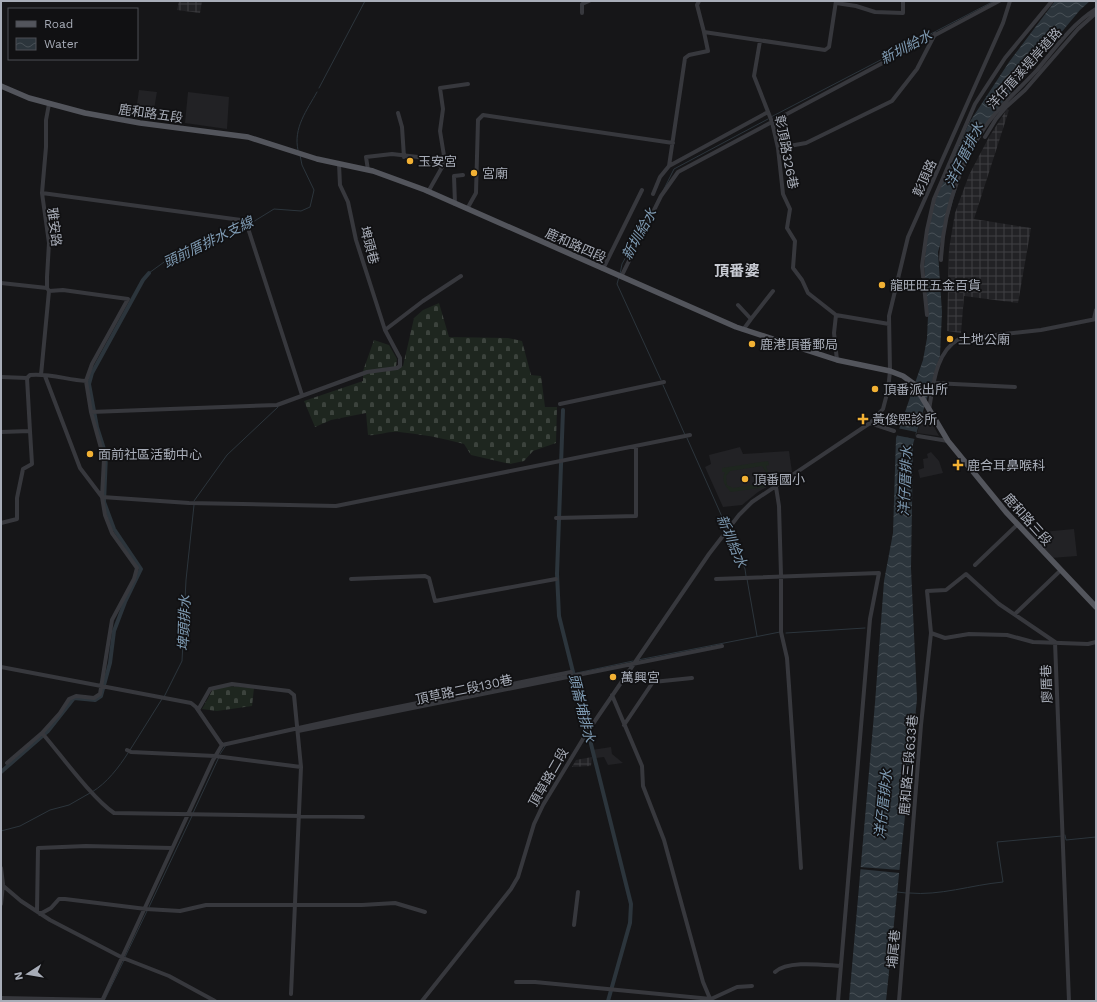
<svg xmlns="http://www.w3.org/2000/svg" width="1097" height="1002" viewBox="0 0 1097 1002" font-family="'Work Sans','Noto Sans TC',sans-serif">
	<defs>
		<pattern id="industrial-grid" width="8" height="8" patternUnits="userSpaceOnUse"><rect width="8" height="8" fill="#222225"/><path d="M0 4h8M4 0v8" fill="none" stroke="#3f3f43"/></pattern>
		<pattern id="cemetery-stones" width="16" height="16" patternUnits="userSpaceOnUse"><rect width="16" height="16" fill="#1e261f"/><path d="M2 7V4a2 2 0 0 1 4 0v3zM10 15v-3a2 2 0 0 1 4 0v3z" fill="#3c433d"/></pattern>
		<pattern id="water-waves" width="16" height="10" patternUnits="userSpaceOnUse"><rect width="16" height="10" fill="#2c353c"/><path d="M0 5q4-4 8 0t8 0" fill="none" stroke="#485056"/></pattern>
	</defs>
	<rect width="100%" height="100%" fill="#161618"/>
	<path fill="#222225" d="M139,90L157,92L152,120L135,118Z
		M188,92L229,97L227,129L185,123Z
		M924,411L926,412L939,436L917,433Z
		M740,447L743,454L789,451L792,472L758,492L742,505L723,507L705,467L711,464L709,455Z
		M931,452L939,461L943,473L920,478L918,470L924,468L923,459L928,458L927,454Z
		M1074,529L1077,556L1051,558L1031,533Z
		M611,747L612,754L623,763L608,765L604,757L596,758L592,750Z"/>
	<path fill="url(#industrial-grid)" d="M179,1H202L200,13L177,10Z
		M1007,109L1009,110L974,219L1031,228L1018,303L964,296L961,333L947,331L949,249L955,213L969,175L989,137Z
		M592,757L591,766L572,767L576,760Z"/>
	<path fill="url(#cemetery-stones)" d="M439,303L449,337L508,338L522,341L531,375L541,376L545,407H557L556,443L533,451L524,461L510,464L471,455L464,444C443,438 421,434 399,432C388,431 378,436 368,435L366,413L331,420L315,427L304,401L363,381V371L374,340L389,345L397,359L396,366H403L414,318L423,310Z
		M227,686L254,688L252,706L217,711L202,709L213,689Z"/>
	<path fill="#1e261f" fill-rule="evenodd" d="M768,461L769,465L766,466L770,477L765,487L731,492C725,486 721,481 725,472H722V468ZM762,466L768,475L764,483L733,488L727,485L726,476L730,471Z"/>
	<path fill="url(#water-waves)" d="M1055,1H1090L1080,10L999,107L963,166L938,252L942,312L940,356L913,444L911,568L917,699L886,1001H849L875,703L884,581L893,533L896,438L923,360L927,338L928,316L924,266L928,230L935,200L969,123L1009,62Z"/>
	<path fill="#161618" d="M897,428L916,432L915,439L895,435Z
		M859,867L900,870V873L859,869Z"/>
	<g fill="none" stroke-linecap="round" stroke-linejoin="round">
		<path stroke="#2c353c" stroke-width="1" d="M319,88L365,1
			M771,117L994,1
			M298,150C293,128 307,110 317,92
			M663,191L674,169L768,119
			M248,225L274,209L301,211L310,207L314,190L302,165L300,155
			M149,273L171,257L230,235L245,226
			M620,274L622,264L651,211
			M619,277L617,284L661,380
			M663,385L685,435
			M687,438L727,528
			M194,501L227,455L278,407
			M728,531L745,569L746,576
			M747,579L757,636
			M786,633L865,628
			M638,660L780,632
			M572,674L633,661
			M525,684L549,679
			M164,697L182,661L186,580L194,505
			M130,750L162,699
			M220,754L226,745
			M92,792C107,783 119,767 128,753
			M193,813L219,757
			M1,831L20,826L50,810L69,805L90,793
			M1065,835L1066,840L1096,837
			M897,892L906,893
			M909,893C940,896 971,885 1003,882L997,842L1062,836
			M149,907L192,816
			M125,957L147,911
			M104,1001L124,960"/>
		<path stroke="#2c353c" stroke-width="4" d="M563,410L557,574L559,616L631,904L630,923L608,1001
			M1,772L48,731L74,698L95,700L101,696L110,663L114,631L125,602L141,569L114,529L104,502L106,455L97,427L89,384L92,373L143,280L149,273"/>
		<path stroke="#37383d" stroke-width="4" d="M699,1L697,5L704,32L825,50L829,47L836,1
			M836,3L856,6L875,12L903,13V1
			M582,13V4L589,1
			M760,41L754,76L772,122L778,148L783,194L790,209L787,228L795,241L793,268L802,280L808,293L836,315L889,324
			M398,113L402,127L404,157
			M985,137L996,119L1006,107L1025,90L1078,29L1096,13
			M778,148L806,143L892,101L917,69L935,34
			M339,164L340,185L348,202L356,240L385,330
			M669,166L768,112
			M368,170L366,157L392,154L418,157L430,160L442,167
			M428,192L445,162L440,131L443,109L440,88L468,84
			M42,193L241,220L246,222L302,395
			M653,194L660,177L669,166L685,58L689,55L708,51L704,32
			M455,204L454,176L463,175
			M467,209L476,193L478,120L483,115L673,143
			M941,260C943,208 965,146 1001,107C1013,94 1025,83 1037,70C1055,48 1072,24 1096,9
			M603,269L642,190
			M621,277L661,196L678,172L999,1
			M1,283L47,288
			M738,305L751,319L743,330
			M836,315L834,333L837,360
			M927,315L922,266L927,230L934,199L975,104L1005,58L1052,1
			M751,319L773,291
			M1094,319L1096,310
			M41,375L49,291L47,288V277L49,243L42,193L46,147V120L49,104
			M45,376L80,468L102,497L189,503L336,506L690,435
			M1,377L27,378
			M934,383L1015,387
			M560,404L664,382
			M929,410C933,387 935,352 959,339L1041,330L1096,319
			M91,412L277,405L367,372L397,368L400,366V358L385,330L423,301L461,276
			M870,423L894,431
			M1,432L30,431L27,378L30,375C50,373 67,380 86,381
			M918,436L948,441
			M776,487L779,506L781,575V632L787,658L789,686L801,868
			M556,518L636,516V446
			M1,523L17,519V498L23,469L32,464L30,431
			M975,565L1017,525
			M351,579L425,576L429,578L435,601L556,579
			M716,579L879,573L870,619L838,1001
			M1015,614L1061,570
			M931,633L945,638L969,634L1007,635L1033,642L1088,644L1096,642
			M1,667L191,703L196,707L222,745
			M612,695L642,766L643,786L664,840L703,982L711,1001
			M198,710L210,689L232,684L289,691L294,695L301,767L291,994
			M624,725L653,682L692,678
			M298,731L722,646
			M42,733C61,755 92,798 114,813L363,817
			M127,750L131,752L215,756L301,767
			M7,763L42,733L60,713L69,699L76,696L94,698L100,694L112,620L134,579L137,568L112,533L105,515L102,497L104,459L91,412L86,381L92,364L128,299L63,290L49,291
			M1,868L3,884L1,904
			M1,884L21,901L50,920L123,958L169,976L215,1001
			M37,911L38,848L86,846L172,848
			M40,914L51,908L59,899H65L146,909L180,911L206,905H362L395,903L425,912
			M574,925L578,892
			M775,972C788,960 823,965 841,966
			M516,982H535L711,999L737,987L752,986
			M1,998L103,1000
			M102,1001L213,760L222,745L353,716L571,672
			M422,1001L511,889L518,877L534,824L543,805L586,734L709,554L739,515L752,502L870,423L883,409L888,390L890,371L889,316L908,237L1003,23L1010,1
			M899,1001L921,725L931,633L927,591L946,590L966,574L999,604L1055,642L1069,1001"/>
		<path stroke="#53555c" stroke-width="5.5" d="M1,86L29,98L85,113L140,123L248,137L317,159L373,171L425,190L736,327L837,360L890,371L903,376L914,384L948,441L1006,512L1096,607"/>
	</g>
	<g fill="#f2b134" stroke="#111113" stroke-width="1.5">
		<circle cx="410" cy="161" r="4"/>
		<circle cx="474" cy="173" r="4"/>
		<circle cx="882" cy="285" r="4"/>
		<circle cx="950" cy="339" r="4"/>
		<circle cx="752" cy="344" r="4"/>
		<circle cx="875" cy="389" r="4"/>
		<path d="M861 413h4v4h4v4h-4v4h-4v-4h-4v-4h4z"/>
		<circle cx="90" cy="454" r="4"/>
		<path d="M956 459h4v4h4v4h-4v4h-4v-4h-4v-4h4z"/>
		<circle cx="745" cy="479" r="4"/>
		<circle cx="613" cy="677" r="4"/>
	</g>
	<g text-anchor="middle" stroke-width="3.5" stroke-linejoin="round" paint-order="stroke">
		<g font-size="13" fill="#a8adb8" stroke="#111113">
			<text transform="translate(1024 68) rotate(-48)" y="5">洋仔厝溪堤岸道路</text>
			<text transform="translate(151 113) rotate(8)" y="5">鹿和路五段</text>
			<text transform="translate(787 152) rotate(79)" y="5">彰頂路326巷</text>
			<text transform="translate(924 178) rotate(-66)" y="5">彰頂路</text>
			<text transform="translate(55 227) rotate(83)" y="5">雅安路</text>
			<text transform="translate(370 245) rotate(75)" y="5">埤頭巷</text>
			<text transform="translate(576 245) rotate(24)" y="5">鹿和路四段</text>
			<text transform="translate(1028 519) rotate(48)" y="5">鹿和路三段</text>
			<text transform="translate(1046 684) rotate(-92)" y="5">廖厝巷</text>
			<text transform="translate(464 689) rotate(-12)" y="5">頂草路二段130巷</text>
			<text transform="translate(908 765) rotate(-85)" y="5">鹿和路三段633巷</text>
			<text transform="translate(548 777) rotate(-60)" y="5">頂草路二段</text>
			<text transform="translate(893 949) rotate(-85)" y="5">埔尾巷</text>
		</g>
		<g font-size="13" fill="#a8adb8" stroke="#111113" text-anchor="start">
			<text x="418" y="166">玉安宮</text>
			<text x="482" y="178">宮廟</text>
			<text x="890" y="290">龍旺旺五金百貨</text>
			<text x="958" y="344">土地公廟</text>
			<text x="760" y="349">鹿港頂番郵局</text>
			<text x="883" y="394">頂番派出所</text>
			<text x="872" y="424">黃俊熙診所</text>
			<text x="98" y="459">面前社區活動中心</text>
			<text x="967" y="470">鹿合耳鼻喉科</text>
			<text x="753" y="484">頂番國小</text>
			<text x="621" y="682">萬興宮</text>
		</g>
		<g font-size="14" font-style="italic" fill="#7f9bb3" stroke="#111113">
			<text transform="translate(906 47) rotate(-28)" y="5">新圳給水</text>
			<text transform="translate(964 155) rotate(-64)" y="5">洋仔厝排水</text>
			<text transform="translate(639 234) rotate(-61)" y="5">新圳給水</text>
			<text transform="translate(208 242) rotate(-26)" y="5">頭前厝排水支線</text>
			<text transform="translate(905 481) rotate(-87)" y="5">洋仔厝排水</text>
			<text transform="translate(732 541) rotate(67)" y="5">新圳給水</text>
			<text transform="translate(184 623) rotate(-88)" y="5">埤頭排水</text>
			<text transform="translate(582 708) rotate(76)" y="5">頭崙埔排水</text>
			<text transform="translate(883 804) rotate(-84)" y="5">洋仔厝排水</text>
		</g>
		<g font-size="15" font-weight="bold" fill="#c9ccd4" stroke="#111113">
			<text x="737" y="276">頂番婆</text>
		</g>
	</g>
	<rect width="1097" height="1002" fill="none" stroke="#a8adb8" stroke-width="4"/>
	<rect x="8" y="8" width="130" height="52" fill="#111113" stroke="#4d4f55"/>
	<rect x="16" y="21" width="20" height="6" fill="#53555c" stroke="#4d4f55"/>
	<text x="44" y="28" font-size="12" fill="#a8adb8">Road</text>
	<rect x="16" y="38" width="20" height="12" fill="url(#water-waves)" stroke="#4d4f55"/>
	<text x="44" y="48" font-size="12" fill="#a8adb8">Water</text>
	<g transform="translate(28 974) rotate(258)" stroke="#111113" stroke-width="3" paint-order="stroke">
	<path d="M0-3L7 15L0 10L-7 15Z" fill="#a8adb8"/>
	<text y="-6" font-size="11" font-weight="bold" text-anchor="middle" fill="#a8adb8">N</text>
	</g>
</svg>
